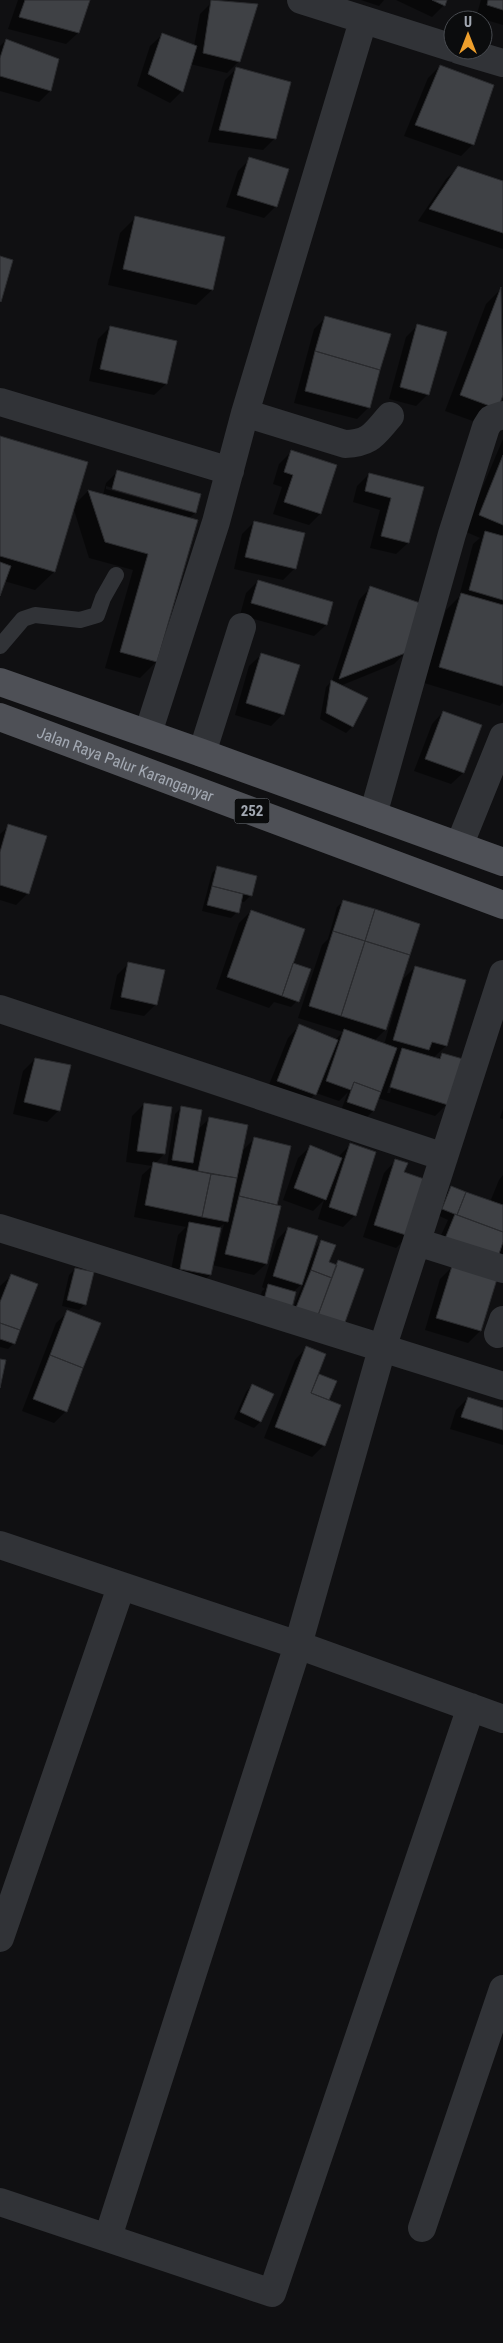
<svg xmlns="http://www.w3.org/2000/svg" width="503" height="2343" viewBox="0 0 503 2343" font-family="'Roboto Condensed',sans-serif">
	<rect width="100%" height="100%" fill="#101012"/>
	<path fill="#0007" fill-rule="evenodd" d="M18,0H89L78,33L66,44L8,29Z
		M361,0H384L379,6Z
		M396,0H445L444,5L432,17Z
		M481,0H503V25L476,17Z
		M212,2L239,61L227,73L190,64L182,91L170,103L137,86L150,46L162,35L194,46L200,14Z
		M6,40L50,91L39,102L0,91V46Z
		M440,66L473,144L461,156L404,136L428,78Z
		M237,68L275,138L263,150L208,142L225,80Z
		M250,159L276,206L264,218L226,207L238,171Z
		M458,168L503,182V249L418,221L446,179Z
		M136,217L212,290L196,305L108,285L120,233Z
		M502,288L503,391L497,409L481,424L445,411L486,304Z
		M326,317L369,407L357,419L294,403L314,329Z
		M418,325L428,394L416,406L389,399L406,337Z
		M110,327L166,384L154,395L89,381L98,339Z
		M0,437L73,506L88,491L103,495L106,483L118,471L195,513L188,519L196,521L156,662L140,678L105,668L133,570L89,558L73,507L54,572L35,590L4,581L0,592ZM106,486L189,510V512L106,489Z
		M503,439V702L500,706L424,683L446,610L459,597L473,544L480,538L464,531Z
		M291,452L320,514L309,525L273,514L282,487L273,484L279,464Z
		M369,474L422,488L408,543L396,554L370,548L380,510L353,502L357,486Z
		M254,522L295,568L283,580L234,569L242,534Z
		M258,581L326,625L314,636L240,615L246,593Z
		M370,588L407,651L394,664L340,686L366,699L352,727L346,733L320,719L326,687L332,681L359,600Z
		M261,655L283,714L271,726L235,715L249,666Z
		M443,712L463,773L451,784L414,771L432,724Z
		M9,826L28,893L16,905L0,900V834Z
		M218,867L256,877L250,896L244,902L240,901L237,912L231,918L202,911L212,873Z
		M344,901L418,925L385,1030L374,1041L384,1045L403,979L415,967L446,1046L433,1058L437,1060L442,1054L447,1104L435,1116L378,1098L373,1111L367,1117L342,1108L348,1092L339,1101L316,1093L303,1106L266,1092L288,1038L299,1026L335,1040L343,1032L298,1018L322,945L328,939L337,907ZM397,1062H399L390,1093H387Z
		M251,911L292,963L297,1001L291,1007L274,1002L269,1008L216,989L239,923Z
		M129,963L156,1004L144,1016L110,1009L117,975Z
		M35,1059L59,1110L47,1122L13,1114L23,1071Z
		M144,1104L164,1154L155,1164L167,1166L175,1114L181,1108L197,1130L209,1119L241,1152L255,1138L290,1147L275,1206L266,1264L254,1275L212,1265L210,1275L198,1286L169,1280L178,1235L186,1227L134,1217L142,1175L152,1166L126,1162L132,1116ZM224,1224L215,1261H213L219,1227Z
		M503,1109V1119L500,1118Z
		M350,1145L355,1215L343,1227L318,1219L324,1200L313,1211L283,1200L298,1158L310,1147L338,1157Z
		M395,1161L403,1173L408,1236L396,1248L363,1237L384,1173Z
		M503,1175V1271L433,1253L448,1220L437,1215L445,1194L451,1188L490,1202L499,1180Z
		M288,1228L309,1258H312L316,1247L322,1241L327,1263L335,1265L339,1261L362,1270L290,1316L303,1283L293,1292L258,1306L262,1291L265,1289L262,1287L277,1240Z
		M452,1267L495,1280L480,1331L468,1343L425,1330L440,1279Z
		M75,1269L85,1304L79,1310L62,1306L69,1275Z
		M11,1276L14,1343L8,1349L0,1347V1286Z
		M68,1312L66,1411L54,1423L22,1411L56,1323Z
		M306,1348L317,1374L335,1381L327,1401L324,1445L312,1457L264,1438L295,1360Z
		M252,1385L260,1422L254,1428L234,1419L246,1392Z
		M468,1398L503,1409V1445L450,1429L456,1410Z"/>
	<path fill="#3f4145" stroke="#2a2b2e" d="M25,0H90L79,33L19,17Z
		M211,0L258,4L240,62L203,53Z
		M432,0H447L445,6Z
		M488,0H503V10L487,5Z
		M162,33L197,46L183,92L148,74Z
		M6,39L59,59L51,91L0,76V58Z
		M440,65L494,85L474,145L415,125Z
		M236,67L291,82L276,139L219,130Z
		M249,157L289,169L277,207L237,195Z
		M458,166L503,181V233L429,209Z
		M135,216L225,237L213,290L123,269Z
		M0,256L13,260L1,302L0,301Z
		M501,287L503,395L498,409L460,395Z
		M325,316L391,334L380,370L315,351Z
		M417,324L447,332L429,395L400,387Z
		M110,326L177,341L167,384L100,369Z
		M315,351L380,370L370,408L305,391Z
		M0,436L88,462L55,572L0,556Z
		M291,450L337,465L321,514L284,502L293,475L284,472Z
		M503,455V525L479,515Z
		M117,470L201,494L196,513L112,489Z
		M369,473L424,487L409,543L381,536L391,498L365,491Z
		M88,490L198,520L157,662L120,652L148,554L105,542Z
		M254,521L305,533L296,569L245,557Z
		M485,531L503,536V600L469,590Z
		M0,562L11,566L0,596Z
		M258,580L333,602L327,625L251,603Z
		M370,586L423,604L408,652L339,679Z
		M461,593L503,605V686L439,667Z
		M261,653L300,665L284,715L246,703Z
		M331,680L368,698L353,727L326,713Z
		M443,711L482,725L464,773L425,759Z
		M8,824L47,836L29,894L0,885V852Z
		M217,866L257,876L252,896L212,886Z
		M212,886L243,894L239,913L207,905Z
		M343,900L375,909L365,941L333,931Z
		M375,909L420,924L410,955L365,941Z
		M251,910L305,929L282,996L227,977Z
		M333,931L365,941L341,1016L309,1006Z
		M365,941L410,955L386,1030L341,1016Z
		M128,962L165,970L157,1005L121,997Z
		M293,963L311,969L299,1002L282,996Z
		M415,966L466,980L447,1046L432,1042L429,1050L393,1040Z
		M299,1024L338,1040L316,1095L277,1081Z
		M344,1029L397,1048L381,1092L354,1082L351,1090L326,1081Z
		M402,1048L440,1059L442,1053L463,1059L448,1105L390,1087Z
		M35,1058L71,1065L60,1111L24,1102Z
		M354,1082L381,1092L374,1111L347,1102Z
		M144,1103L172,1107L165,1154L137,1151Z
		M181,1106L202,1110L193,1163L172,1160Z
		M209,1117L248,1125L237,1178L198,1171Z
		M254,1137L291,1146L277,1205L239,1196Z
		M350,1143L376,1152L356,1216L329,1207Z
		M310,1145L342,1158L326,1200L294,1188Z
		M395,1159L408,1163L404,1172L427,1180L409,1236L374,1225Z
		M153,1162L211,1174L202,1217L145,1205Z
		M211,1174L237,1178L228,1222L202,1217Z
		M451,1186L466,1192L457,1215L442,1209Z
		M466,1192L503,1205V1232L457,1215Z
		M239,1196L281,1206L267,1264L225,1254Z
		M455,1214L503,1232V1242L497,1260L444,1241Z
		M189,1222L221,1228L211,1275L180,1269Z
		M288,1227L318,1236L302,1285L273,1276Z
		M321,1240L336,1245L329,1262L337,1265L332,1278L311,1270Z
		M338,1260L364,1269L343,1328L317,1318Z
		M452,1266L497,1279L481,1331L436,1318Z
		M75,1268L94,1272L86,1305L67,1300Z
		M311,1270L332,1278L317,1318L295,1310Z
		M11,1274L38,1284L20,1330L0,1323V1302Z
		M268,1284L296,1292L292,1308L264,1300Z
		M67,1310L101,1323L83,1368L50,1355Z
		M0,1323L20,1330L15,1344L0,1339Z
		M306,1346L326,1354L311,1393L341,1405L325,1446L275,1427Z
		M50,1355L83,1368L67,1412L33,1399Z
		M0,1359L6,1360L0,1388Z
		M319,1374L337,1381L329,1400L311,1393Z
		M252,1384L274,1394L261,1422L240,1412Z
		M468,1397L503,1408V1430L461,1417Z"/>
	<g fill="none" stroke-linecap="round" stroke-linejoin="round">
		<path stroke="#313337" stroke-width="16" d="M0,646L23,619L35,615L80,620L97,615L103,598L116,575"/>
		<path stroke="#313337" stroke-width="28" d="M301,0L453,48
			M459,50L503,63
			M0,402L230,471
			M245,413L345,444C371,443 374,434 390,416
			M148,733L216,522L245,413L363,21
			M202,753L242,627
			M373,815L452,534L486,427L491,419L503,415
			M459,846L503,737
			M0,1009L444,1157
			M0,1228L503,1386
			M417,1242L503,1269
			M498,1334L503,1320
			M0,1545L298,1645L503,1719
			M0,1938L121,1587
			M0,2202L272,2293L471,1707
			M422,2228L503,1989
			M108,2237L298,1645L382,1349L503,974"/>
		<g stroke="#4e5056" stroke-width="28">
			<path d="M0,682L202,753L503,862"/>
			<path id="s1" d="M0,717L503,905"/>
		</g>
	</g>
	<g text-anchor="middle" stroke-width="4" stroke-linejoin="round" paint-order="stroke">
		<rect fill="#0b0c0d" stroke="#757980" stroke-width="1" x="234.5" y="798.5" width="35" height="25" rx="4"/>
		<g font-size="15" font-weight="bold" fill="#a2a8b2">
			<text x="252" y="816">252</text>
		</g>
		<g font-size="16" fill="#a2a8b2" stroke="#0b0c0d">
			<text dy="6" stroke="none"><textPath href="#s1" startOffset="134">Jalan Raya Palur Karanganyar</textPath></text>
		</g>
	</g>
	<g transform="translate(468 35)"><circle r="24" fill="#0b0c0d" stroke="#474a4f"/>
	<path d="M0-4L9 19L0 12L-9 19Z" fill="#ee9f2c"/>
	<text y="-8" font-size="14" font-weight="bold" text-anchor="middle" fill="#a2a8b2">U</text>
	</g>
</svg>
